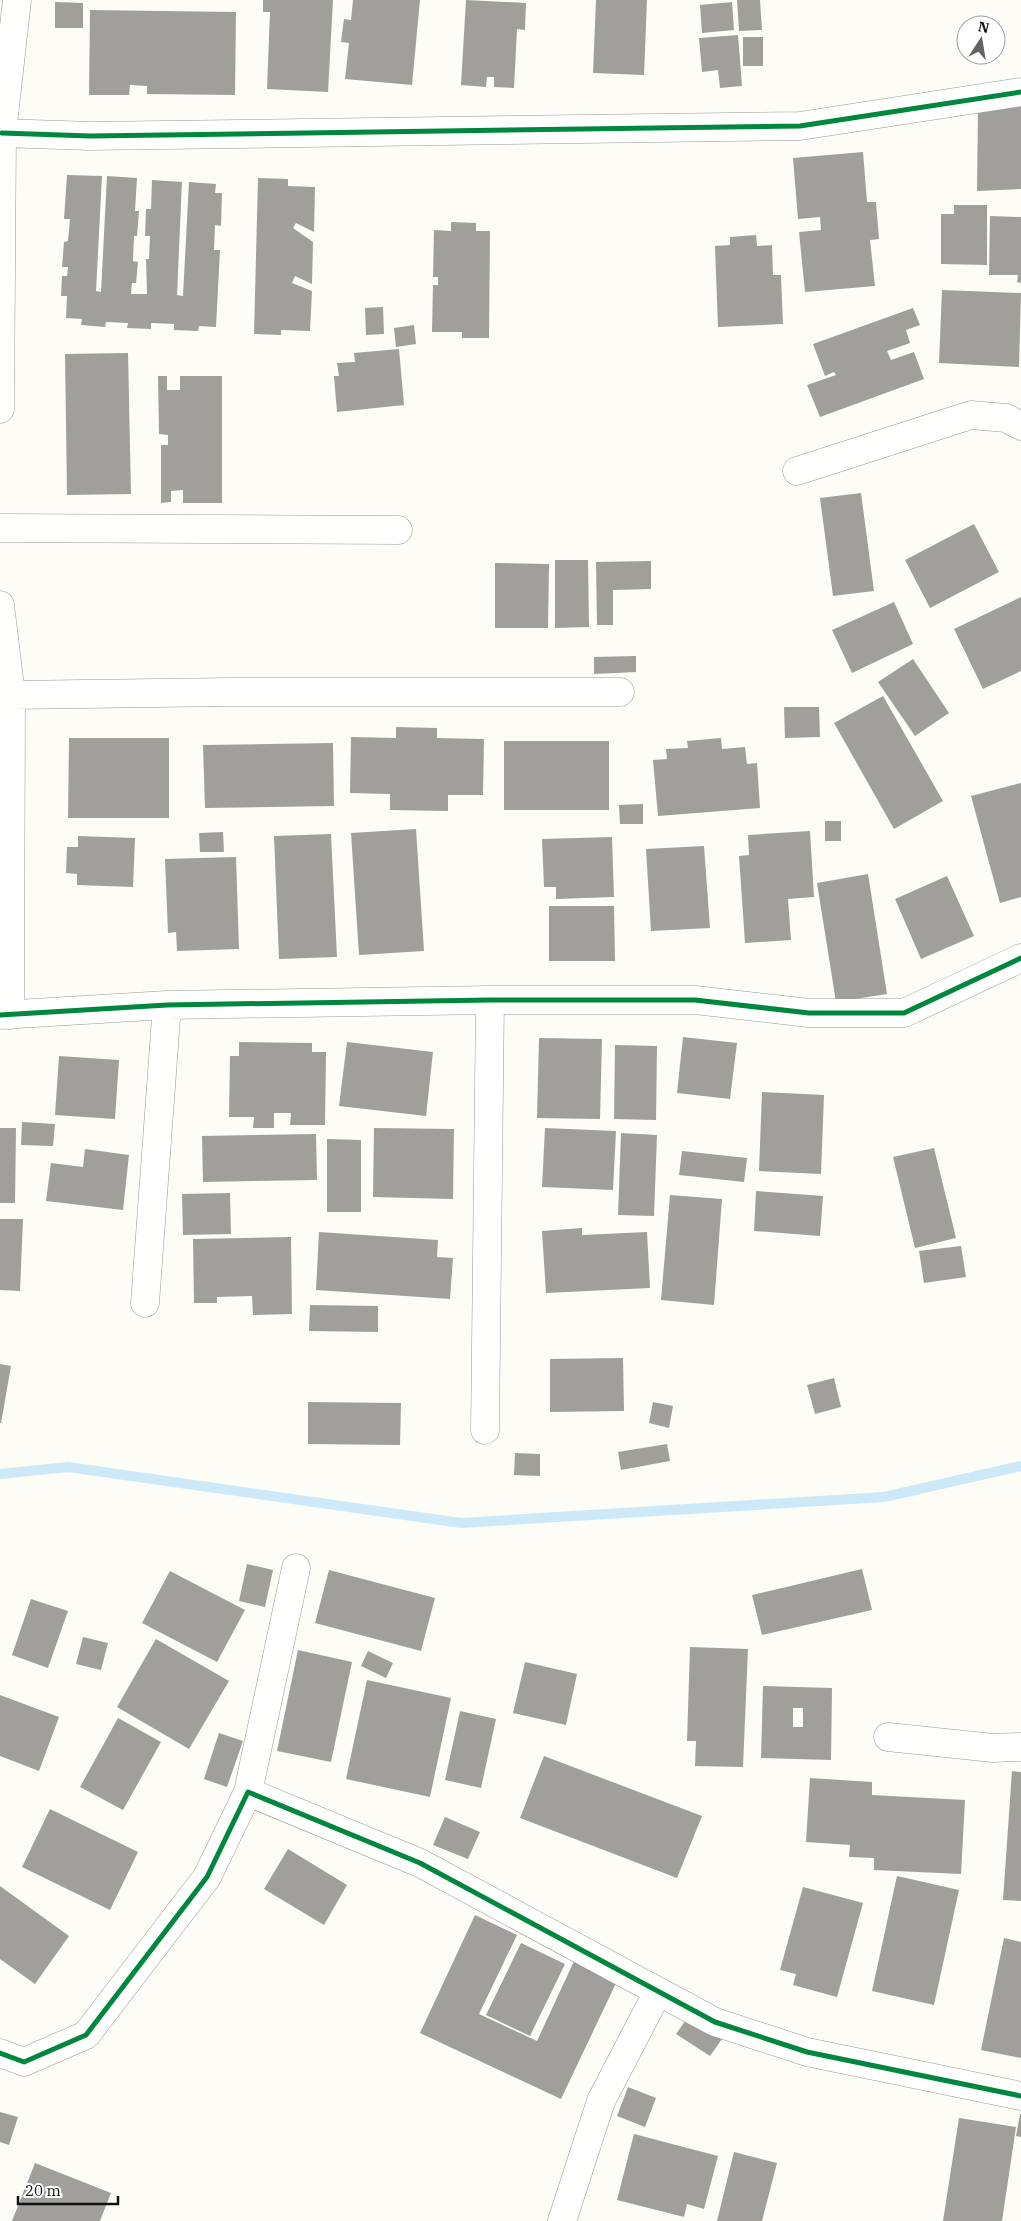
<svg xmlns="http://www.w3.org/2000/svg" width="1021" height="2221" viewBox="0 0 1021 2221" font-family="'IBM Plex Serif',serif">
	<rect width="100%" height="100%" fill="#fdfcf7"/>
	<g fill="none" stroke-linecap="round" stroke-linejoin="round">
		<path stroke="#cde8f7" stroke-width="10" d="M0,1474L68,1467L461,1523L884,1497L1021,1466"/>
	</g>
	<path fill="#a19f9c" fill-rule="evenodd" d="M263,0H333L328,92L267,89L270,12H263Z
		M353,0H420L412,85L345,79L349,43L341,42L344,19L351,20Z
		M466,0L526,3L525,30L517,29L514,88L494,87V77H487L486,87L461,85Z
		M596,0H647L644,75L593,73Z
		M737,0H760L762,30L739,31Z
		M55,2L83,3V28H55Z
		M732,2L734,30L702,33L700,5Z
		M90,10L236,12L235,95L147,94V86L130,85L129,95H89Z
		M738,35L742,86L720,88L718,70L702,72L699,38Z
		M743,37H763V66H743Z
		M1021,106V189L977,191L978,108Z
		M863,152L867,202H876L879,239L870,240L875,286L805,292L799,232L821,230L820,217L798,219L793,158Z
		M67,175L102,176L96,291L101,292L107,176L137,178L135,211H139L137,236H134L133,261L138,262L136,283H132L131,294H147L146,259H149L150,236H145L146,209H151L152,180L182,182L177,295L183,296L189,182L216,184L215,193H222L221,226L215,225L214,250H220L216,327L199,326L198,331L174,330V324L151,323V329L127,328L128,323L106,322L105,327L81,325L82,319L66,318L67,296H61L62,276H67L68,267H62L64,242L68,241L70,219H64Z
		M258,178L288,179V186L315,187L314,232L296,223L293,228L313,242L312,284L295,276L292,283L312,291L310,331L281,330V335L254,334Z
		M954,205H987V265L941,264V214H954Z
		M990,216L1021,217V283L1017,282L1018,275H989Z
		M451,222L476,223V231H490L489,338H462V332H432L433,285H438V277H433L434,230L451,231Z
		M756,235L757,246L772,245L773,275H781L783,324L718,327L715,246L730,245V237Z
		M942,290L1021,293L1019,367L939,363Z
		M383,307L384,334L366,335L365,308Z
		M913,308L920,325L906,330L910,343L887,351L891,360L914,352L924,379L820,417L807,385L836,375L834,372L825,376L813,344Z
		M414,325L416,344L396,347L394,328Z
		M399,349L404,405L337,412L334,376H339L337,363L355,362L354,353Z
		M128,353L131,494L67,495L65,354Z
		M158,376H167V390H180V376H222V503H183V490L171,491V502L161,503V445H168V435L159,434Z
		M861,493L874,591L833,596L820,498Z
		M974,524L999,572L930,608L905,560Z
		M555,560H588L589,627L555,628Z
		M651,561V589L613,590V625H597L596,562Z
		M495,563L549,564L548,628H495Z
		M1021,597V671L983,689L954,629Z
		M894,602L913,644L852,673L832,630Z
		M636,656V672L594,674V657Z
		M913,659L949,713L915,736L878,682Z
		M883,696L943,801L894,829L834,723Z
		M784,707H819L820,737L785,738Z
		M396,727L437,728V738L484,739L483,795H448V811L390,810V794L350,793L351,737L396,738Z
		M69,738H169V818H68Z
		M721,738L722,749L745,747L747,764L757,763L760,808L658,816L653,760L667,759L666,749L688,748L687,741Z
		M504,741H609V810H504Z
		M333,743L334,806L205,808L203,745Z
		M1021,783V897L1000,903L971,796Z
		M643,804V824H620L619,805Z
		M825,821H841V841H825Z
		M416,829L424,951L359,955L351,833Z
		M810,831L814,897L788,899L791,940L745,943L739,856L749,855L748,835Z
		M223,832L224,852H200L199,833Z
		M331,834L337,957L279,959L274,836Z
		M78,836L135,838L133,887L77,885V874L66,873L67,847H78Z
		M612,837L614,897L556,899V887H544L542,839Z
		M704,846L710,928L651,931L646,849Z
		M236,857L239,949L177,951L176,932L168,933L165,859Z
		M868,874L887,994L836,1002L817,883Z
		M947,876L974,936L921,959L895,899Z
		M549,906H614L615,961H549Z
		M683,1037L737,1043L730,1099L677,1093Z
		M539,1038L602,1039L600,1119L537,1118Z
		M239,1042L312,1043V1052H326L325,1125H290L291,1113H274V1128H253L254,1117H229L230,1056H239Z
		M347,1042L433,1052L426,1116L339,1106Z
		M615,1045L657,1046L656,1120L614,1119Z
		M59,1056L119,1060L115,1119L55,1115Z
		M762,1092L824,1095L821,1174L759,1171Z
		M22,1122L55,1124L53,1146L21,1145Z
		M0,1128H16L15,1203H0Z
		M374,1128L454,1129L453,1199L373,1197Z
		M545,1128L616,1131L613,1190L542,1187Z
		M621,1133L657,1135L654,1216L618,1215Z
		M316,1134L317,1180L203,1182L202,1136Z
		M327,1139L361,1140V1212H327Z
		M934,1148L956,1238L915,1248L893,1157Z
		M85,1149L129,1155L123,1210L46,1201L51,1163L83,1167Z
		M682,1151L747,1158L744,1182L679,1175Z
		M756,1191L823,1196L820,1236L754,1231Z
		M230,1193L231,1234L183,1235L182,1194Z
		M670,1195L722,1199L714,1305L661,1300Z
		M0,1219H23L20,1291L0,1290Z
		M582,1228V1235L647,1232L650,1288L546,1293L542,1231Z
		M319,1232L438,1240L437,1257L453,1258L450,1299L316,1290Z
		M291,1237L292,1314L253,1315L252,1296L217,1297V1303H194L193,1239Z
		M961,1246L966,1277L924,1283L919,1251Z
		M310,1305L378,1306V1332L309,1331Z
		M623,1358L624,1411L550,1412V1359Z
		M0,1364L11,1366L1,1423H0Z
		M834,1378L841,1407L815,1414L807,1385Z
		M308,1402L401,1403L400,1445L308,1444Z
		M653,1402L673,1406L669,1428L649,1423Z
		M667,1444L670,1461L621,1470L618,1452Z
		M515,1453L540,1454V1476L514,1475Z
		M247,1564L273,1570L265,1607L239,1601Z
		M862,1569L872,1610L762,1635L752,1595Z
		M329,1570L435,1598L421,1651L315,1623Z
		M170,1571L245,1610L217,1662L142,1623Z
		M31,1599L68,1611L48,1668L12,1655Z
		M83,1637L108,1643L101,1670L76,1664Z
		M156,1639L229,1681L189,1749L117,1707Z
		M690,1647L748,1649L743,1767L695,1766L696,1741H687Z
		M298,1650L352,1662L331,1762L277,1751Z
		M368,1651L393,1663L386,1678L361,1666Z
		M525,1662L577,1674L566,1725L513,1713Z
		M367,1680L451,1698L430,1797L346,1779Z
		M763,1686L832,1688L831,1760L761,1758ZM793,1708H803V1727H793Z
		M0,1695L59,1717L39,1771L0,1756Z
		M460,1711L496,1719L481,1788L445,1780Z
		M118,1718L161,1742L123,1810L80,1787Z
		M219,1733L243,1741L227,1787L204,1779Z
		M544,1756L702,1816L677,1878L520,1818Z
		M1012,1771L1021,1772V1901L1003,1900Z
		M810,1778L872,1782V1795L965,1800L961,1874L874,1870V1858L849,1857L850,1845L806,1842Z
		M50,1809L138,1852L110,1910L22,1867Z
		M445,1817L480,1832L468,1859L433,1845Z
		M288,1849L347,1885L324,1925L264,1889Z
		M897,1876L959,1890L934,2005L872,1991Z
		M0,1886L69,1936L35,1984L0,1959Z
		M803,1887L863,1903L837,1997L793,1985L796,1974L780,1970Z
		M475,1915L517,1935L479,2014L537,2041L575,1959L618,1979L561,2099L420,2033Z
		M1004,1938L1021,1942V2058L981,2050Z
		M521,1943L565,1964L530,2036L486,2015Z
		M688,2017L722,2039L710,2056L676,2034Z
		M628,2087L656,2098L645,2127L617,2116Z
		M0,2112L18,2117L9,2145L0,2142Z
		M1020,2114H1021V2137L1016,2136Z
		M959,2118L1016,2127L1002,2221H943Z
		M634,2134L718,2156L704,2209L687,2204L684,2217L617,2200Z
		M734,2152L777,2163L762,2221H717Z
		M35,2163L111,2193L100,2221H12Z"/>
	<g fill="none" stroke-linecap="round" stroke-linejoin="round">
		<defs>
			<path id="minor" d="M2,133L90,136L800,126L1021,92
				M0,409L2,133L17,0
				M797,471L971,415L1006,418L1021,426
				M0,528L398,530
				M0,605L11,695L10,1015
				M11,695L230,692H620
				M0,1015L167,1005L490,1000H695L809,1013H904L1021,958
				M145,1303L167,1005
				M485,1430L490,1000
				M888,1737L993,1748L1021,1747
				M248,1792L296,1568
				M0,2053L24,2062L86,2035L207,1877L248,1792L420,1863L715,2022L807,2052L1021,2096
				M562,2221L601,2101L652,2003L659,1993"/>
		</defs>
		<use href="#minor" stroke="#979795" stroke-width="29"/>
		<use href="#minor" stroke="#fffffe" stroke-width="28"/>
		<defs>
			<path id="cycleway" d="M2,133L90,136L800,126L1021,92
				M0,1015L167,1005L490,1000H695L809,1013H904L1021,958
				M0,2053L24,2062L86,2035L207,1877L248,1792L420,1863L715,2022L807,2052L1021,2096"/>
		</defs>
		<use href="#cycleway" stroke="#fff" stroke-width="8"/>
		<use href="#cycleway" stroke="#00873e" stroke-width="5"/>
	</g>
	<g transform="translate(981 40) rotate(12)"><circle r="24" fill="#ffffff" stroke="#a0a0a0"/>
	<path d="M0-4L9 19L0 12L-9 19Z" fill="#646362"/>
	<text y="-8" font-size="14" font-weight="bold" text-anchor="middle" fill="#111111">N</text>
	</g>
	<path d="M18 2196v8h100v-8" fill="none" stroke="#111111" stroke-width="2.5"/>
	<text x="25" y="2196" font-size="15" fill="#111111" stroke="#ffffff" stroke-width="4" paint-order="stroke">20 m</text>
</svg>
